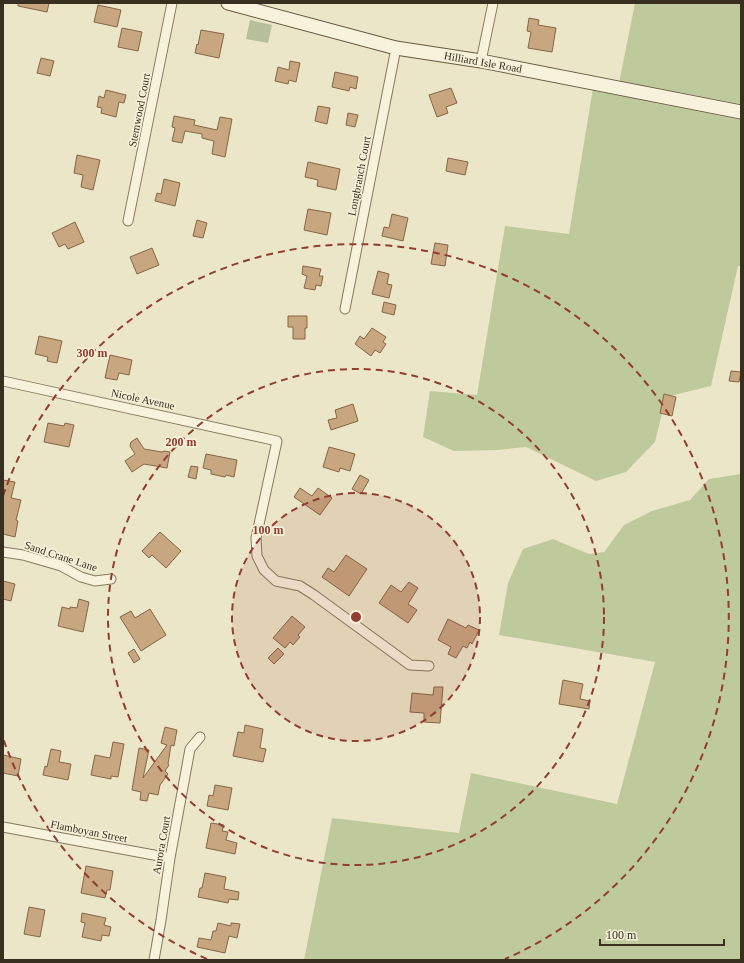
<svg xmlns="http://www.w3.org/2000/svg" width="744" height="963" viewBox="0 0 744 963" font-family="'Times New Roman',serif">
	<rect width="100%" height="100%" fill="#ece6c8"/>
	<path fill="#bfca9c" d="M635,3H741V107L619,83Z
		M593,88L741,117V266H738L711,386L666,397L655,442L626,472L596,481L526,447L497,450L454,451L423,437L430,391L477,395L505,226L569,234Z
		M741,474V960H304L332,818L459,833L471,773L617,804L655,662L499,635L508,583L523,549L553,539L589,554L604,552L624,525L652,511L690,500L709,479Z"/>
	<path fill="#b7bf9b" d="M250,20L272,25L268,43L246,39Z"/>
	<path fill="#c8a680" stroke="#856645" d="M18,3H49L47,12L18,6Z
		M98,5L121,10L117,27L94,22Z
		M529,18L539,20L538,25L556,28L552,52L528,48L531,32L527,31Z
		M122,28L142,32L138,51L118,47Z
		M201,30L224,34L219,58L195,53L197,44L198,45Z
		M41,58L54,61L50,76L37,73Z
		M290,61L300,63L296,82L289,80L288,84L275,81L278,67L289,70Z
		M335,72L358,77L356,89L350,87L349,91L332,87Z
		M451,88L457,103L446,107L448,113L437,117L429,95Z
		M106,90L126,95L124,103L119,102L116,117L101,113L102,108L97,107L99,96L104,98Z
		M318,106L330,108L327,124L315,121Z
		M348,113L358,115L355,127L346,125Z
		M174,116L195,120L194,125L217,130L220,117L232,119L225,157L212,154L214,141L202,138V134L185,131L182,143L172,141L175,128L172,127Z
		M77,155L100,160L93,190L81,187L83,175L74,173Z
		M448,158L468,162L465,175L446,171Z
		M308,162L340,169L336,190L317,186L318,180L305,177Z
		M164,179L180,183L175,206L155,201L157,193L161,194Z
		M308,209L331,213L327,235L304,230Z
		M392,214L408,218L403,241L382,236L384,227L389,228Z
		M197,220L207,223L203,238L193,236Z
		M75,222L84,242L68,249L65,244L59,247L52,233Z
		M435,243L448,245L445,266L431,264Z
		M152,248L159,265L137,274L130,257Z
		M303,266L321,269L319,276H323L321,286L316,285L315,290L304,288L307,276L302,274Z
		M378,271L389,274L387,284L392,285L389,298L372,294Z
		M384,302L396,305L394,315L382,312Z
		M288,316H307V328H305V339H293V327H288Z
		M372,328L386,337L383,342L386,344L380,353L375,350L371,356L355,344L360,336L364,339Z
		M39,336L62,341L57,363L47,361L48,357L35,354Z
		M110,355L132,360L129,375L119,373L117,380L105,378Z
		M731,371L741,372L739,382L729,381Z
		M664,394L676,397L672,416L660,413Z
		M353,404L358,421L331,430L328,420L337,418L335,410Z
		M48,423L64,426L65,423L74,425L69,447L44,442Z
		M137,438L144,449L162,452L164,451L170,452L167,468L144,464L132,472L125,461L135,454L130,446L131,442Z
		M329,447L355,454L350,471L340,468L339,472L323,467Z
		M206,454L237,460L234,477L226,475L225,477L211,474V470L203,468Z
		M191,466L198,467L196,479L188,477Z
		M360,475L369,480L361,494L352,489Z
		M3,480L15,482L11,498L21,500L16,520L18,521L15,537L3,534Z
		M300,488L312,496L318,488L332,498L320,515L294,497Z
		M160,532L181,551L166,568L152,555L149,558L142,551Z
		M346,555L367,569L349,596L322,577L328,568L334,572Z
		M3,581L15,584L11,601L3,599Z
		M409,582L418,588L408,604L417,610L408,623L379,603L391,585L401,592Z
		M79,599L89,602L83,632L58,626L62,607L70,609V607L77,608Z
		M150,609L166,635L141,651L120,617L131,611L135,618Z
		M292,616L305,627L298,635L300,637L293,645L290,642L285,648L273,638Z
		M448,619L466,628L468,625L479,630L472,644L470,642L467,648L463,646L456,658L448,654L451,647L438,640Z
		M278,648L284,654L274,664L268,658Z
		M134,649L140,659L134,663L128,653Z
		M563,680L583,684L580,699L590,701L589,709L559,704Z
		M434,687H443L440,723L424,722V713L410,712L412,693L433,695Z
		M245,725L263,729L260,748L266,749L263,762L233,756L238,732L244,733Z
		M165,727L177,730L174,746L171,745L168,764L169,765L165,771L168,774L160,785L158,795L149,793L147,801L140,800L141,792L132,790L139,748L149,750L143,778L167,745L161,743Z
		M113,742L124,744L118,777L111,776V779L91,775L95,755L110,758Z
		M51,749L61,751L59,762L71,764L68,780L43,775L45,766L47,767Z
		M3,755L21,759L18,776L3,773Z
		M215,785L232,788L228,810L207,806L209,795L213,796Z
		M211,823L224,825L222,831L228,832L226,840L237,843L235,854L206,848Z
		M86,866L113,871L110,890H107L105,898L81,893Z
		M205,873L226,877L224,889L239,892L238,900L229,899L228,903L198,897L200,888H202Z
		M29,907L45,910L40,937L24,934Z
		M82,913L106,918L104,925L111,927L109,936L102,935L101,941L82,937L85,923L81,922Z
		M218,923L231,926V923L240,924L237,938L229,936L225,953L197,947L199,938L211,940L213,931H216Z"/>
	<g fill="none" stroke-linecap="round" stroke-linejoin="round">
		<defs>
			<path id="street" d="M481,61L493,3
				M128,221L172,3
				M345,309L396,48
				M3,381L277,441L256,538L257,556L264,570L276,581L300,586L314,595L410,665L429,666
				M3,552L23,555L61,566L81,577L95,581L111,579
				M3,827L170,858
				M154,960L161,920L170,858L190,749L200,737"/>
			<path id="secondary" d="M228,3L396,48L481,61L741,112"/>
		</defs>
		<use href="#street" stroke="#87795e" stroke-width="11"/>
		<use href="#secondary" stroke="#695a41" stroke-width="15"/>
		<use href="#street" stroke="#f7f2db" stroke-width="9"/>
		<use href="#secondary" stroke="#f7f2db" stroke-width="13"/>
	</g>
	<circle cx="356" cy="617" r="124" fill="#933c31" fill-opacity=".12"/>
	<g fill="none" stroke="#933c31" stroke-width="2" stroke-dasharray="7 5">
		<circle cx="356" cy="617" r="124"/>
		<circle cx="356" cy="617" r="248"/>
		<path d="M207 959A373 373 0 0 1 3 738M3 496A373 373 0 1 1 505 959"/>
	</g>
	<g text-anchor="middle" stroke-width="3.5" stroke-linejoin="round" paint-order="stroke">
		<g font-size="11" fill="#382f21" stroke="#f4efd7">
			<text transform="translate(483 62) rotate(10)" y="4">Hilliard Isle Road</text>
			<text transform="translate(139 110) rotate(-79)" y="4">Stemwood Court</text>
			<text transform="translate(359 176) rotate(-79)" y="4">Longbranch Court</text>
			<text transform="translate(143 399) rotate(12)" y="4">Nicole Avenue</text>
			<text transform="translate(61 556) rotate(18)" y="4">Sand Crane Lane</text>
			<text transform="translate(89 831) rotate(11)" y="4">Flamboyan Street</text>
			<text transform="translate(161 845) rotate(-80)" y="4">Aurora Court</text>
		</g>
	</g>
	<circle cx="356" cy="617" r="6" fill="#933c31" stroke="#f4efd7" stroke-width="2"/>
	<g font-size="12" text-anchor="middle" font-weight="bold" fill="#933c31" stroke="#f4efd7" stroke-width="3.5" stroke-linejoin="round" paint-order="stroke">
		<text x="92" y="357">300 m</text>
		<text x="181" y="446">200 m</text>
		<text x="268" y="534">100 m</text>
	</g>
	<rect width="744" height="963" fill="none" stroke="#382f21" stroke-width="8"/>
	<path d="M600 939v6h124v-6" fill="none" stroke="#382f21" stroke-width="2"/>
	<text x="606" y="939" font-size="12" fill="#382f21" stroke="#f4efd7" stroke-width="3" paint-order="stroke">100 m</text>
</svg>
